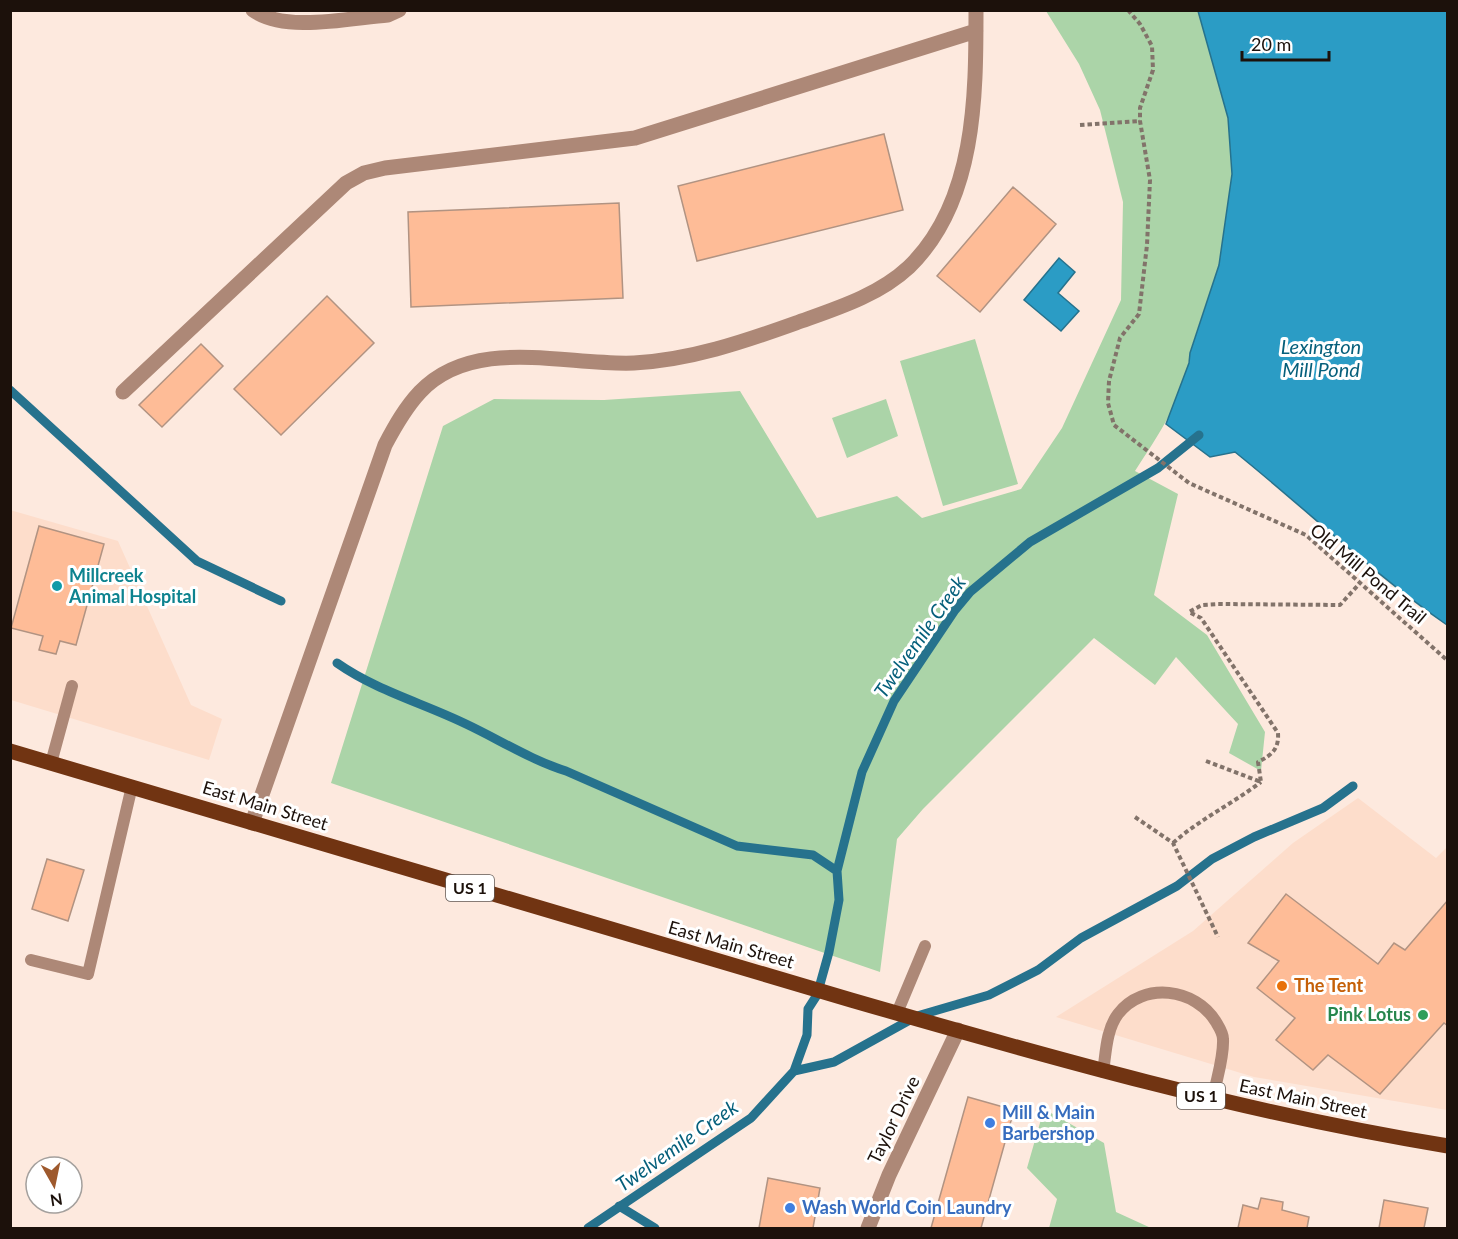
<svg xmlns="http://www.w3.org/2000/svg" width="1458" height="1239" viewBox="0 0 1458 1239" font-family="Lato,sans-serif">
	<rect width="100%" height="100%" fill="#fde9de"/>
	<path fill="#fdddcb" d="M10,510L118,541L191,705L222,719L209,760L11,700Z
		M1358,798L1436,858L1447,847V1110L1254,1077L1056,1017L1193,931L1293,843Z"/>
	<path fill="#abd4a8" d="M1046,11H1198L1228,118L1232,174L1219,265L1190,352C1187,394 1157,437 1135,471L1178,494L1154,595L1207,635L1265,732L1261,771L1229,753L1238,724L1176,657L1155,685L1094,638L923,809L897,839L880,972L331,783L443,426L494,399L604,400L740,391L817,518L897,496L922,518L1021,489L1062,428L1121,300L1123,202L1100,110L1079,64Z
		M975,339L1018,484L943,506L900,361Z
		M886,399L898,436L847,458L832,418Z
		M1044,1109L1104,1143L1116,1212L1151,1228H1049L1057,1199L1027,1168Z"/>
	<path fill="#2b9cc5" stroke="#26728d" stroke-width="1.5" d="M1198,11H1447V625C1372,573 1306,509 1235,452L1210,457L1166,424L1189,363L1190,353L1219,265L1232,174L1228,118Z
		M1059,258L1075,272L1058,293L1079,311L1061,331L1024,300Z"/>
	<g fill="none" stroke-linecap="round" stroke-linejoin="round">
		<path stroke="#26728d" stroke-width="9" d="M10,390L197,561L281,601
			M337,663C377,691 423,703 466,724C500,740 531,760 566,771L737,846L813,855L837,871
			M794,1071L834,1062L917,1016L989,995L1038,970L1081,938L1177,886L1212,859L1254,837L1323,808L1353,786
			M619,1206L655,1228
			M588,1228L751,1118L794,1071L807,1035L808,1009L817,995L829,952L839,900L837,871L862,772L894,701L955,610L970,592L1030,542L1158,468L1199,435"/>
	</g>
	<path fill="#febc97" stroke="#b19382" stroke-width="1.5" d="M884,134L903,210L697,261L678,186Z
		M1013,187L1056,224L980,312L937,276Z
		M619,203L623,298L411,307L408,212Z
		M327,296L374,343L281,435L234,389Z
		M201,344L223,366L162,427L139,405Z
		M39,526L104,544L76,645L60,641L56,654L39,650L43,636L11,628Z
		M47,859L84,870L68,921L32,909Z
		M1286,894L1378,964L1394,943L1405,950L1448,900V1026L1444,1023L1380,1094L1328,1055L1313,1070L1276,1040L1295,1018L1257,988L1279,961L1248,943Z
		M968,1097L1014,1110L981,1228H931Z
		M768,1178L820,1188L813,1228H759Z
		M1261,1198L1283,1202L1282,1210L1309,1217L1307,1228H1238L1243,1205L1258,1209Z
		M1384,1200L1428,1208L1424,1228H1379Z"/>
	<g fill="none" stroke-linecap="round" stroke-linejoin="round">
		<path stroke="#82736a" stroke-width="4" stroke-dasharray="4.5 3" stroke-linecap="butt" d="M1128,10L1140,24L1152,46L1153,70L1140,108V121L1150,180L1147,245L1139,314L1120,338L1109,381L1108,403L1114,425L1189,483L1306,535L1448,661
			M1080,125L1140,121
			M1206,761L1261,782L1258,762C1272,755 1279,749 1278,733L1201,618L1189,612L1202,605L1218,604L1340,605L1360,583
			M1135,817L1173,843L1218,937
			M1173,843C1200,819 1232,804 1261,782"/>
		<path stroke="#ad8877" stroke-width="12" d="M51,763L72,686
			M31,960L88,974L132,786
			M897,1013L925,946
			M1103,1072C1106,1053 1106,1030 1118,1014C1143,981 1196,988 1216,1022C1219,1027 1223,1033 1223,1039C1224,1058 1216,1080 1213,1099"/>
		<path stroke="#ad8877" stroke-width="15" d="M253,10C285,33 350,18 388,15L399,10
			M123,392L346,183L364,173L385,168L635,138L976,31
			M252,823L385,445C395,426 405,408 420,392C474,335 566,366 634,363C690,360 743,342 796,323C835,309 878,296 909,267C976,202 976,96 976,10
			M868,1228L889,1175L958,1030"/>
		<path stroke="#713412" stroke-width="15" d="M10,751C291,832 570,919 851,1000C1048,1057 1245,1113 1448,1146"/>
	</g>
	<circle fill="#0f9aa8" stroke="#fff" stroke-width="2" cx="57" cy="586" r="6"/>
	<circle fill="#e8710a" stroke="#fff" stroke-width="2" cx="1282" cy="986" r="6"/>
	<circle fill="#2e9e5b" stroke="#fff" stroke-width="2" cx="1423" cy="1015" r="6"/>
	<g fill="#3f7fe0" stroke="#fff" stroke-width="2">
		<circle cx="990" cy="1123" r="6"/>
		<circle cx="790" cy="1208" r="6"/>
	</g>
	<g text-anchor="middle" stroke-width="6" stroke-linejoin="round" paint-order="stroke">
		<g fill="#fff" stroke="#605854" stroke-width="1.5">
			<rect x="446" y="875" width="48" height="26" rx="4.5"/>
			<rect x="1177" y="1083" width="48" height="26" rx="4.5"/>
		</g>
		<g font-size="16" font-weight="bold" fill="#1c110b">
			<text x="470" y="894">US 1</text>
			<text x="1201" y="1102">US 1</text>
		</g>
		<g font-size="18" fill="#1c110b" stroke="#fff">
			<text transform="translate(1368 574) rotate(40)" y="6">Old Mill Pond Trail</text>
			<text transform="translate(265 806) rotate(17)" y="6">East Main Street</text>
			<text transform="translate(731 945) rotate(16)" y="6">East Main Street</text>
			<text transform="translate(1303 1099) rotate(12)" y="6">East Main Street</text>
			<text transform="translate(894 1120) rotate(-64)" y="6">Taylor Drive</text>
		</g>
		<g font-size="18" font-weight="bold" fill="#0d838f" stroke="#fff" text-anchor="start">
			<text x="69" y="582">Millcreek<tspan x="69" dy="21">Animal Hospital</tspan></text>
		</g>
		<g font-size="18" font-weight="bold" fill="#c56008" stroke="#fff" text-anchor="start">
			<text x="1294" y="992">The Tent</text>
		</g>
		<g font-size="18" font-weight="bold" fill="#27864d" stroke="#fff" text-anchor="end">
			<text x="1411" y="1021">Pink Lotus</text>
		</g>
		<g font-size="18" font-weight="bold" fill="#366cbe" stroke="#fff" text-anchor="start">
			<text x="1002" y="1119">Mill &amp; Main<tspan x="1002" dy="21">Barbershop</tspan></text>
			<text x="802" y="1214">Wash World Coin Laundry</text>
		</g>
		<g font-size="20" font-style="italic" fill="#055f7b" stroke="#fff">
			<text x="1321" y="354">Lexington<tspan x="1321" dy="23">Mill Pond</tspan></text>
			<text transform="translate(920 637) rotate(-55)" y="7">Twelvemile Creek</text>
			<text transform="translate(677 1146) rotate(-35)" y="7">Twelvemile Creek</text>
		</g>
	</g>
	<rect width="1458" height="1239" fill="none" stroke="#1c110b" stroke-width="24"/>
	<g transform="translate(54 1185) rotate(171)"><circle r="28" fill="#ffffff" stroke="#a4a09d" stroke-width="1.5"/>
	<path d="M0-4.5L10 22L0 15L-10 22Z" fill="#9e592d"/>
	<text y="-9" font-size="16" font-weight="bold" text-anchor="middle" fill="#1c110b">N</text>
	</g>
	<path d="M1242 51v9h87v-9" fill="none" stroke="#1c110b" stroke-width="3"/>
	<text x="1251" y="51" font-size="18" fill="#1c110b" stroke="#ffffff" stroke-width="4.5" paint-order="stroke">20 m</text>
</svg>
